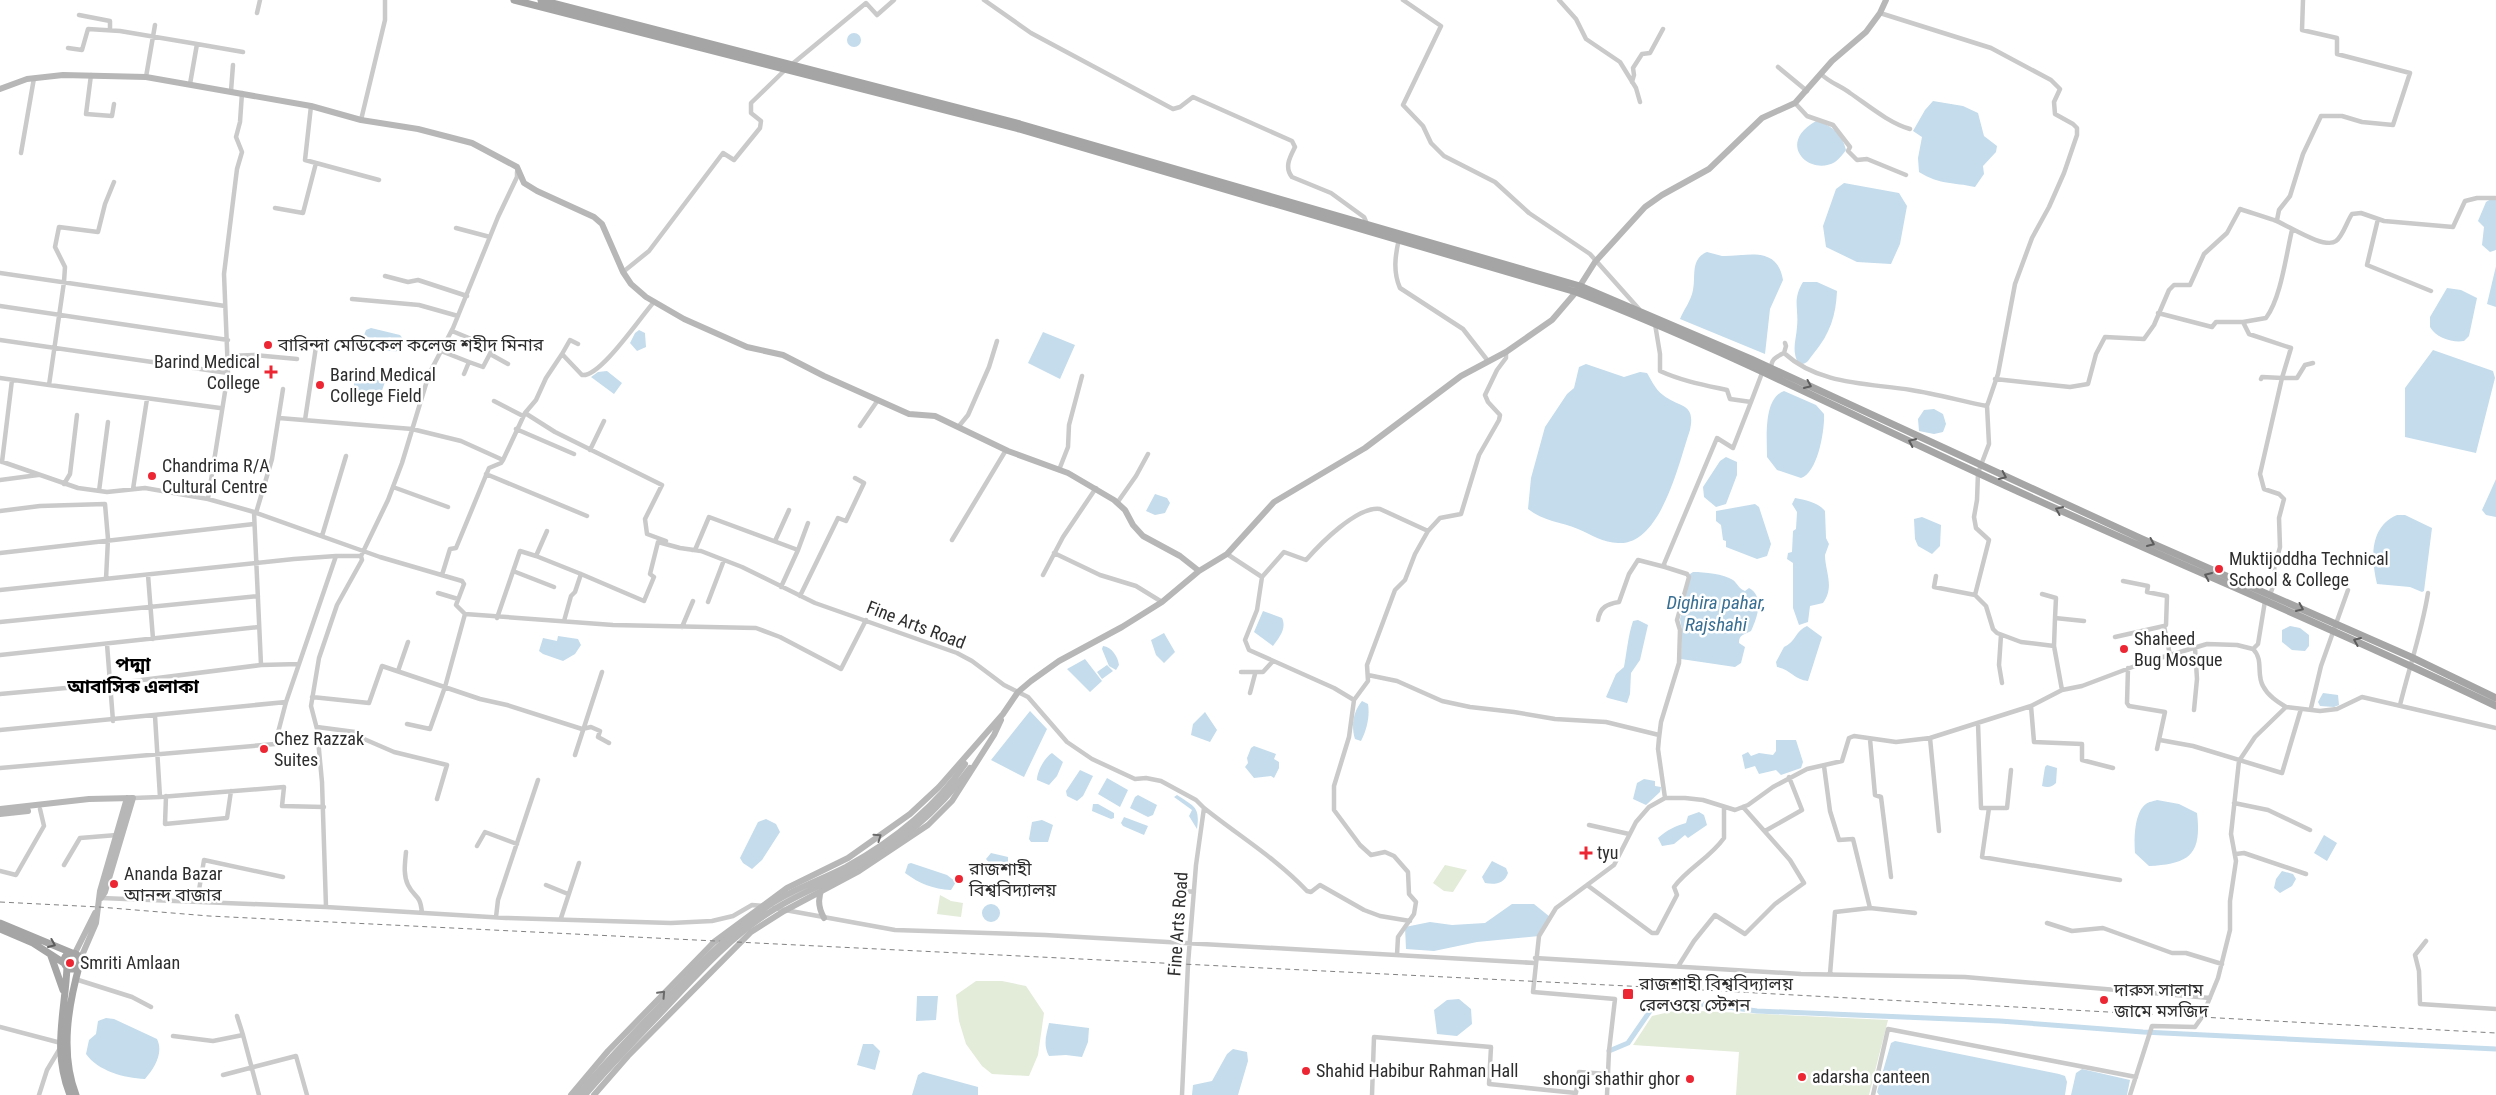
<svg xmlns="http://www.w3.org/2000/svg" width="2496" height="1095" viewBox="0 0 2496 1095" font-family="'Roboto Condensed','Noto Sans Bengali',sans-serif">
	<rect width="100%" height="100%" fill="#fff"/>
	<path fill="#e3ebd9" d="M1445,865L1467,870L1453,892L1444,891L1433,883Z
		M940,895L951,901L963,903L961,917L937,914Z
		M976,981H1002L1026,986L1044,1013L1038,1055L1029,1076L992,1074L982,1066L966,1044L959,1021L956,995Z
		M1678,1010L1888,1020L1869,1095H1736L1739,1052L1633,1045L1652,1016Z"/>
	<path fill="#c4dcec" d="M847 40a7 7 0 1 1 14 0a7 7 0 1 1-14 0Z
		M1933,101L1963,106L1978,113L1984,136L1997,146L1996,152L1983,166L1984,174L1975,187C1953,182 1940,185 1919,172L1918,158L1922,137L1913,131L1925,110Z
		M1816,121C1832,125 1842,134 1846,150C1843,154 1839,159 1835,162C1810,177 1775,144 1816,121Z
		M1844,183L1899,193L1907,206L1900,244L1891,264L1857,262L1826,247L1823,226L1836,189Z
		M2491,199L2496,200V250L2490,252L2482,245L2484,227L2478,221L2486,202Z
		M1707,252C1712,253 1717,255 1722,256C1745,257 1777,244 1783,280L1770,309L1765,354L1680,319C1684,309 1691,301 1693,290C1696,276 1690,259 1707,252Z
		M2496,266V307L2487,304Z
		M1803,282H1817L1837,291C1836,315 1830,334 1814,353C1808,360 1809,363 1799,365C1791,350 1796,342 1797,327C1799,308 1792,300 1803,282Z
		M2447,288L2461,290L2477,298L2469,336L2464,341C2453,343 2436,338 2430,327V317Z
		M371,328L400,335L404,340L401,350C390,355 373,345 362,340L366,330Z
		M639,330L645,333L646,347L637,351L630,343L635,333Z
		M1043,332L1075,345L1060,379L1028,363Z
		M2433,350L2493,371L2495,378L2476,453L2405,437V388Z
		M1586,364L1624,377L1640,372L1647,373C1652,381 1655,389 1663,395C1679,408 1696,402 1690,430C1679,462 1661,546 1618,543C1604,543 1590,534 1578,529C1561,522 1543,521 1528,509L1531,478L1545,427L1567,394L1574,388L1579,367Z
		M607,371L622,383L614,394L591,377L598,372Z
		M357,375L385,382L379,399L365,401L354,394V383Z
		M1784,391L1816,405L1824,414C1825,429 1818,473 1801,478L1777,470L1767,457C1767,438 1763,398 1784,391Z
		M1934,409L1943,414L1946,424L1943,432L1934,434L1919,431L1918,419L1924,410Z
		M1726,457L1737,462V475L1726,504L1716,507L1704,497L1703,487L1720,461Z
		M2496,479V517L2486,515L2482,510Z
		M1155,494L1167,498L1170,503L1165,513L1155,515L1146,511Z
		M1795,498C1805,500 1818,502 1825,511L1826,538L1829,544C1828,547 1826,552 1825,555C1825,571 1835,587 1823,603L1810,606L1808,622L1799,625L1793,608V563L1787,559L1788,553L1792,552L1793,531L1796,529L1797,512L1792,504Z
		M1755,504L1759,507L1771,544L1767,556L1757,559L1726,547V541L1723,540L1721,525L1716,521V511Z
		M2397,515H2405L2432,528L2424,591L2422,592L2410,587L2377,584C2371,559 2369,527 2397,515Z
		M1922,517L1941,525L1940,546L1932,554L1918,546L1915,539L1914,519Z
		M1693,572C1704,572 1724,574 1733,580C1738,584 1739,589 1745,591L1749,588C1765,597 1757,618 1751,631C1744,635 1739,634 1739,643L1745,647L1741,663L1735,667L1681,659L1682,630L1680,619L1690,574Z
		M1263,611L1282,618C1287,629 1279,637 1273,646L1254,632Z
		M1638,620L1648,625L1640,660L1631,673L1630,694L1627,703L1608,698L1606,697L1616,674L1624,667C1627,651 1628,636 1633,621Z
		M1807,626L1822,637L1808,681C1795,680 1790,669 1777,667L1776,662L1784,647C1795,643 1796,630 1807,626Z
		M2290,626L2300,628L2309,635V646L2305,651L2292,650L2282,642V630Z
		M1164,633L1175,652L1164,663L1156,655L1151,640Z
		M558,636L578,639L581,645L575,654L563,661L543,654L539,651L543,638L557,641Z
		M1103,646C1112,647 1118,657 1119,665L1116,670L1109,666L1102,649Z
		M1085,659L1102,681L1090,692L1067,669Z
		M1107,665L1113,671L1102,679L1097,672Z
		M2323,693L2338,695L2339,705L2334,707L2320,706L2318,702Z
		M1362,701L1368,704C1370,716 1367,729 1361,741L1355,739C1351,726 1353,712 1362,701Z
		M1030,711L1047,729L1024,777L991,760Z
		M1205,712L1217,730L1210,742L1191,735L1193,724Z
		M1776,740H1796L1803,762L1801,768L1781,775L1776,770L1759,774L1755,766L1745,769L1742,755L1748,752L1751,756L1759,753L1773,755L1776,751Z
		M1254,746L1276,754L1274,759L1279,762V768L1274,778L1271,776L1254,778L1245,767L1248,763L1247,758L1251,748Z
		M1052,753L1063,762L1057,776L1049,785L1037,780C1037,771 1045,757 1052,753Z
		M2047,765L2057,768L2056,783C2052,787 2048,788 2042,786L2045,767Z
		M1080,770L1093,776L1083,796L1077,801L1067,796L1066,791Z
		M1107,778L1128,790L1120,807L1098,794Z
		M1644,779L1655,781V786L1661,787L1660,792L1646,805L1633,799L1637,783Z
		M1138,795L1157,805L1153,815L1148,817L1130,808L1135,797Z
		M1177,795C1195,807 1200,807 1197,829L1189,816L1192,810L1174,797Z
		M2157,800L2179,804L2197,813C2202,855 2189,864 2149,866L2135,853C2134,841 2134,812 2146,804C2148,802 2154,801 2157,800Z
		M1093,804H1098L1114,813V818L1111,819L1092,811Z
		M1699,812L1704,815L1707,825L1688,838L1685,835L1674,844L1662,846L1658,838C1667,830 1675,826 1686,823L1688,816Z
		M1124,817L1148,826L1144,835L1123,826L1121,823Z
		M766,819L776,824L780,832L762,860L752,869L743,863L740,858L758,822Z
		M1042,820L1053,825L1048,842H1031L1029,839L1032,822Z
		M2324,835L2337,843L2327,861L2314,853Z
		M991,853L1008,857V863L1004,867L991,865L986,859Z
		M1492,861L1506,868L1508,873C1504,884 1495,885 1485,883L1482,877Z
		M911,863L947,875L956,882L951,890C933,889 920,884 905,873L908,864Z
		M2282,871L2293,874L2296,879L2292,886L2280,893L2274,888L2276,879Z
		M982 913a9 9 0 1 1 18 0a9 9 0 1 1-18 0Z
		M1512,904H1534L1550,917L1539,936L1477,942L1434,951L1406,949L1405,927L1430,922L1452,925L1485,923Z
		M917,996H938L936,1020L916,1021Z
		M1459,999L1471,1009L1472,1024L1457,1036L1437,1034L1434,1010L1447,1000Z
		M106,1018L114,1019L157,1039C164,1053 154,1069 145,1079C124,1078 98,1071 86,1054L89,1040L96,1034L98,1021Z
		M1049,1023L1089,1028L1088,1042L1082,1057L1066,1055L1049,1056C1043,1045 1046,1036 1049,1023Z
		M1895,1041L2059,1074L2065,1076L2067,1082L2065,1095H1879L1877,1092L1891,1043Z
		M863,1044H873L880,1051L875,1070L857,1065Z
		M1233,1049L1247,1052L1248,1061L1238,1095H1192L1193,1085L1212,1081L1227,1054Z
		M2082,1069L2130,1080L2127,1095H2071L2076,1073Z
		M923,1072L978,1087V1095H912L918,1075Z"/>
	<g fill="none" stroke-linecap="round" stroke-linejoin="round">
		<path stroke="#c4dcec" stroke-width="5" d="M1609,1051L1628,1043L1650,1011L1659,1007L1706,1004L1757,1011L2000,1021L2143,1032L2496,1049"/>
		<path stroke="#cacaca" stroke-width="4.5" d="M984,0L1031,33L1173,109L1180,107L1193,97L1292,141L1295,147C1290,157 1284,167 1292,177L1331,193L1364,217L1367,224
			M1403,0L1441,26L1403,105L1423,126L1431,143L1444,156L1495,182L1529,213L1590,254L1639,309
			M1559,0L1576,19L1586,39L1620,62L1636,88L1640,102
			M257,13L260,0
			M1880,13L1991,48L2051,80L2060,89L2054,102L2055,114L2073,124L2077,128V135L2064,173L2049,207L2032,238L2015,284L1998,374L1987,406L1989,444L1978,473L1977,500L1974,517L1976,528L1989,540L1975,595L1986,606L1993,629L1997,633L2021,642L2054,646L2062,690
			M79,15L110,21V30
			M68,48L82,50L88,29L120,31L197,44
			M1778,67L1807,91
			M1821,74C1830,83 1841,86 1850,93C1869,106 1889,123 1910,129
			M91,75L86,114L112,116L114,104
			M146,77L155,25
			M1632,82L1634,75L1633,68L1642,54L1650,53L1663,29
			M190,84L197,44L243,52
			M231,91L233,65
			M1795,103L1807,116L1833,125L1850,147L1848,151L1857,160L1867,159L1906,175
			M311,106L305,160L379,180
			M361,120L385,20V0
			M21,153L34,78
			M114,182L105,204L98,232L59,227L55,247L65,267L64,282L49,385L220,408
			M275,208L303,213L316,163
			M2378,219L2367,265L2431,291
			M2277,220L2279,210L2290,196L2303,154L2321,116H2342L2362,122L2393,125L2410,73L2337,54V38L2302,30L2303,0
			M456,228L490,237
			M1399,239C1395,256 1393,272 1400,288L1463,329L1488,361
			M623,272L649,251L723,153L734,160L760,128L761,121L751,113V103L785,70L866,3L877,15L894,0
			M0,273L225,306
			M385,276L408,282L418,280L467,296
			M352,299L419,305L458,316
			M0,306L228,340
			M2158,313L2212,327L2216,322H2243L2266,318C2281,298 2286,255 2292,230
			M2243,322L2249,334L2291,348L2282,378L2262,377L2261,379
			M1655,324L1660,354V371C1682,381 1704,385 1727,390L1730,399L1751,402L1762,373
			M452,331L493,348L483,367L469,362
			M0,340L228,373
			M441,351L469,362L464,374
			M1784,353L1786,346L1785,343
			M490,354L508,364
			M562,354L570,340L578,344
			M228,356L254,355L297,359
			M1771,369C1771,359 1776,357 1784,353C1819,385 1867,383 1911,390C1937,394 1961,401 1987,406
			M0,378L49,385
			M1995,379L2070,387L2088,384L2096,354L2105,337L2144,339L2154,325L2169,290L2174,285H2190L2204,254L2227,233L2240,209C2252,213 2263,216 2274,220C2286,224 2324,250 2336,241C2343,236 2347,221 2352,214L2361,213L2384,221L2453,227L2465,201L2477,198H2496
			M494,401L523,416
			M525,413L555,432L662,485L645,519L647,534L666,541
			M279,418L412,429L461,441L503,460L525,413L536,400L546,378L562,354L582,375C600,378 641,316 654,302
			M305,420L317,340
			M860,426L878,400
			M959,426L968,415L989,367L997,341
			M516,429L574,454
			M590,450L604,421
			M0,461L78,488L107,492L145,488L208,499L254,512L261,665L299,664
			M2,462L12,380
			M1059,470L1068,447L1069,425L1082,376
			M486,474L587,516
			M0,480L38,475
			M64,484L70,474L77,415
			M393,487L448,507
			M133,489L147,399
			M99,491L108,422
			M208,499L228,373L224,274L237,169L242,152L236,137L240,122L242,93
			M1117,503L1136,476L1148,454
			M0,511L40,506L105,504L108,539L106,579
			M254,512L380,557L462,581L464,584L456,605L465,614
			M256,513L272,459L283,389
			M1428,531L1440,518L1461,514L1479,455L1499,420L1500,415L1488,402L1485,395L1497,370L1506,358V352
			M322,536L346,456
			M952,540L1006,450
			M775,541L789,510
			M692,550H695L709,517L798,550L781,587
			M798,550L808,523
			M0,553L254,524
			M1054,553L1100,575L1136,586L1162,602
			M1227,554L1262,577L1257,610L1245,640L1249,650L1334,688L1354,700L1349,737L1334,786V810L1360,845L1371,855L1385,852L1394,856L1408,872L1409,894L1416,902L1414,914L1398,937L1397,955
			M336,556H361
			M536,556L581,574
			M513,571L554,587
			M148,575L153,639
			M442,575L450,549L456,548L489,468L501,463L503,460
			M1043,575L1063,537L1096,488
			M1936,576L1934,587L1975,595
			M1262,577L1284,552L1306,560C1320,544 1357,506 1380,509L1428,531L1415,554L1405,580L1395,590L1367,665L1368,681L1354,700
			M2123,581L2148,586L2147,592L2167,596L2166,625L2164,626
			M0,590L294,559L336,556L286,702L275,744L0,768
			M438,593L458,599
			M2042,594L2056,598L2055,618
			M2270,595L2277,575L2274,569L2280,547L2279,518L2284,499L2279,494L2264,489L2260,474L2282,378H2297L2305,365L2313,363
			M800,596L838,518L846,521L864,483L855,478
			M708,602L724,560
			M497,618L520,551L536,556L547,531
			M1598,620C1600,607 1607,604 1619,602L1629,574L1638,560L1665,567
			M564,621L571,596L575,592L581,574L644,601L654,577L650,574L658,542L680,548L701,551L742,567L815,603L957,653L972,661L1004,685L1028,697L1067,742L1092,759L1135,779L1146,778L1161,781L1196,800L1204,808L1196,865L1188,964L1182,1095
			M0,622L258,596
			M682,627L693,601
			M2001,635L1999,665L2002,683
			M2115,637L2164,626L2170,655
			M107,644L113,721
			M2054,646L2055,618L2084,621
			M2253,649L2258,644L2265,601
			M0,655L259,627
			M2128,668L2127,703L2129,706L2165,712L2157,749
			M398,671L408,642
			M1241,672H1263L1273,661
			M1368,675L1397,681L1442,701L1470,707L1514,712L1555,719L1606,722L1659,735
			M1250,693L1255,674
			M0,694L110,684L261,665
			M312,697L369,703L382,666L480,699L507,705L582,729L591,727L600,731L598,737L609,743
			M2400,705C2409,668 2422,631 2428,593
			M2031,706L2034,742L2082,744V760L2113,768
			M2311,708L2321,666L2348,590
			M2194,710L2197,679L2195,648
			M1978,723L1981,808H2007L2011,770
			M407,724L430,729L445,687L465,614L613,625L756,628L780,637L841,669L866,620
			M317,727L355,732L364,739L394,752L447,765L437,799
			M0,730L286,702
			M1930,738L1939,831
			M1870,739L1875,795L1881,797L1891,877
			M2160,740L2193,746L2282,773L2301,709
			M575,755L602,672
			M1824,766L1830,811L1839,840L1853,839L1870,908L1915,913
			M166,796L165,824L227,818L231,791
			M160,797L284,787L282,806L324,807
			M133,798L160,797L155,716
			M1665,798L1658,749L1659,738L1661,722L1679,663L1680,630L1677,620L1689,577L1687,574L1665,567L1664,564L1717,438L1733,448L1751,402
			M2234,803L2268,810L2310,830
			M1204,808C1239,836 1277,859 1307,891L1311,892L1320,885L1364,910L1380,916L1410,921
			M1989,808L1982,857L2120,880
			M1589,825L1629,834
			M1765,831L1802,810L1789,777
			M477,846L485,832L517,844
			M406,852C405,863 403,875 408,885C415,899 420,893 422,913
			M2236,854L2244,853L2306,874
			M64,865L80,838L117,835
			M0,871L16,875L44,826L40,809
			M546,885L568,894
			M1587,885L1652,933H1657L1677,895L1674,887C1688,868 1710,858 1724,838V807
			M1179,890L1194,892
			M101,898L326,907L506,918L671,923L712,921L733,916L752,905L764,906
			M197,902L204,860L283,877
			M326,907L322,782L317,729L311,706L319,658L337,605L362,560L361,556L388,500L402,463L429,374L453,328L498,217L517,177V172
			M774,908L895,930L1045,935L1535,963
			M496,917L498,900L538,780
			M561,918L579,863
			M2047,923L2072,931L2103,928L2172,953H2186L2222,964
			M2426,941L2415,955L2419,971L2420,1004L2496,1009
			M1535,958L1801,974L1965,977L2210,998
			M1679,965L1694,941L1715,915L1745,934L1775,904L1804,883L1790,860L1743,807
			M1830,974L1835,912L1870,908
			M75,979L132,997L151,1007
			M237,1016L243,1035
			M0,1027L61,1043
			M173,1036L213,1041L243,1035L259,1095
			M223,1075L296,1056L307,1095
			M39,1095L47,1070L59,1050
			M1372,1095L1374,1037L1491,1047L1489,1084L1576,1093L1579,1072L1608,1074
			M1607,1095L1609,1051L1615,999L1533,992L1539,936L1556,908L1614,865L1636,822L1649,807L1665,798H1685L1703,800L1735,810L1748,805L1773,787L1807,769L1842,761L1849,738L1854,736L1896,742L1930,738L2031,706L2062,690L2082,686L2143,663L2207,644L2237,645L2253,649C2264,660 2256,674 2263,686C2268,696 2278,702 2286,707
			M1873,1095L1888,1029L2136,1077
			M2130,1095L2152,1026L2195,1027L2202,1017L2218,978L2230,930V901L2236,861L2231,834L2239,761L2255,737L2286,707L2320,711L2337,709L2362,697L2496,728"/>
		<path stroke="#b7b7b7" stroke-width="6" d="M0,89L27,79L63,75L146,77L311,106L361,120L418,129L472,143L517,167L524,183L537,191L594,217L602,224L623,272L631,284L646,297L684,319L747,347L783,355L824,376L909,414L935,416L1008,451L1068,473L1114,500L1125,510L1133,525L1143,536L1180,556L1199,571
			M0,809L89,799L133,798L105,892L101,898
			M0,814L28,811
			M822,889C817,899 819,909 824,918
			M75,953L95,913
			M80,960L96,923L100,891L127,798
			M571,1095L608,1051L714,942L787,888L848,858L910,814L939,787L1003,714L1018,692L1031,681L1059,661L1122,627L1162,602L1199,571L1227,554L1274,502L1365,448L1461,376L1506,352L1552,320L1576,292L1595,262L1645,207L1662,195L1709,169L1762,118L1795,103L1832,61L1866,32L1880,13L1886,0
			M594,1095L628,1056L751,932L784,911L859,871L928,825L952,801L994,735L1001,720"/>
		<path stroke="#a5a5a5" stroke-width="7" d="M514,0L1019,129L1576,292C1714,345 1845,412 1978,473C2150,553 2326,624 2496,706
			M541,0L1020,124L1580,286L1751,359L2142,539L2411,657L2496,698
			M0,923L72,953
			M0,929L33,943L64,963
			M64 961a8 8 0 1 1 16 0a8 8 0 1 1-16 0Z
			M51,956L63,990
			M67,967C65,1013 52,1050 70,1095
			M76,1095C60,1053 68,1006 80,963"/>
		<path stroke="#828282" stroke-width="1" stroke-dasharray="5 4" stroke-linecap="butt" d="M0,902L99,907L209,916L1628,986L2496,1033"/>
		<path stroke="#b7b7b7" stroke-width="6" d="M578,1095C602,1066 628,1039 655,1011C689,975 724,937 765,908C790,890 819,881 846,867C893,841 934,809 965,764
			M585,1095C610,1066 636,1039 662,1012C695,977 729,938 770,912C795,895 822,886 847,872C896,847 938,812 970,768"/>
	</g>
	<defs><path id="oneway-chevron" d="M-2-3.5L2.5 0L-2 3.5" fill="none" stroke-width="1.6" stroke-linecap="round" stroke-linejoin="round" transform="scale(1.25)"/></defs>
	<g stroke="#5d5d5d">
		<use href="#oneway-chevron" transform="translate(1808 385) rotate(24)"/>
		<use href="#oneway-chevron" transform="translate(1912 442) rotate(-155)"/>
		<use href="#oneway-chevron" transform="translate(2003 476) rotate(25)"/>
		<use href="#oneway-chevron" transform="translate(2059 510) rotate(-156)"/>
		<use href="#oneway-chevron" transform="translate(2151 543) rotate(24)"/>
		<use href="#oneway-chevron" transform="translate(2208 576) rotate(-156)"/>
		<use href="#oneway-chevron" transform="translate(2300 608) rotate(24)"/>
		<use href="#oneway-chevron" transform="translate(2357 641) rotate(-157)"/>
		<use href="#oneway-chevron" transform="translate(52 944) rotate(23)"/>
	</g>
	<g stroke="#6b6b6b">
		<use href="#oneway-chevron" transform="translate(878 837) rotate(-35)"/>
		<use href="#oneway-chevron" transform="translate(662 994) rotate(-47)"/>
	</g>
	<g fill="#ed2633" stroke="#fff" stroke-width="2">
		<circle cx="268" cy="345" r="5"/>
		<path d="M268.5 364.5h5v5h5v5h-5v5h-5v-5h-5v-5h5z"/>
		<circle cx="320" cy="385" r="5"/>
		<circle cx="152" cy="476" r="5"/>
		<circle cx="2219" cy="569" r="5"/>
		<circle cx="2124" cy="649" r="5"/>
		<circle cx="264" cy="749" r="5"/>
		<path d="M1583.5 845.5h5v5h5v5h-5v5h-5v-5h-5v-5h5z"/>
		<circle cx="959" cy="879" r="5"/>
		<circle cx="114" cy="884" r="5"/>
		<circle cx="70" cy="963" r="5"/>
		<rect x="1622" y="988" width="12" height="12" rx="2.5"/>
		<circle cx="2104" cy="1000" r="5"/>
		<circle cx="1306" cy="1071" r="5"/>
		<circle cx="1802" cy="1077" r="5"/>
		<circle cx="1690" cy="1079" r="5"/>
	</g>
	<g text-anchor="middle" stroke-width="5" stroke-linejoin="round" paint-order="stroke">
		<g font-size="18" fill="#2d2d2d" stroke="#fff" text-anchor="start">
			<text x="278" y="351">বারিন্দা মেডিকেল কলেজ শহীদ মিনার</text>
			<text x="260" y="368" text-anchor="end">Barind Medical<tspan x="260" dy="21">College</tspan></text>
			<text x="330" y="381">Barind Medical<tspan x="330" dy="21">College Field</tspan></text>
			<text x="162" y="472">Chandrima R/A<tspan x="162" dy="21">Cultural Centre</tspan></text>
			<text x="2229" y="565">Muktijoddha Technical<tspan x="2229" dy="21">School &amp; College</tspan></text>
			<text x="2134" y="645">Shaheed<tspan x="2134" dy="21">Bug Mosque</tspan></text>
			<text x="274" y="745">Chez Razzak<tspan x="274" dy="21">Suites</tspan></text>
			<text x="1597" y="859">tyu</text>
			<text x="969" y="875">রাজশাহী<tspan x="969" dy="21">বিশ্ববিদ্যালয়</tspan></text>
			<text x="124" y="880">Ananda Bazar<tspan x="124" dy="21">আনন্দ বাজার</tspan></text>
			<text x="80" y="969">Smriti Amlaan</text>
			<text x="1639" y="990">রাজশাহী বিশ্ববিদ্যালয়<tspan x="1639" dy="21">রেলওয়ে স্টেশন</tspan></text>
			<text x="2114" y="996">দারুস সালাম<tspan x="2114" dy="21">জামে মসজিদ</tspan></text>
			<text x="1316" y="1077">Shahid Habibur Rahman Hall</text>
			<text x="1812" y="1083">adarsha canteen</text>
			<text x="1680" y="1085" text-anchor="end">shongi shathir ghor</text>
		</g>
		<g font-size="18" fill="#2d2d2d" stroke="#fff">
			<text transform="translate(916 625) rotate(21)" y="6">Fine Arts Road</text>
			<text transform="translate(1178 924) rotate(-86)" y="6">Fine Arts Road</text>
		</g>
		<g font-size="19" font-style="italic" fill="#386e92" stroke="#fff">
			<text x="1716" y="609">Dighira pahar,<tspan x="1716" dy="22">Rajshahi</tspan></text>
		</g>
		<g font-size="19" font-weight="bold" fill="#000" stroke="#fff">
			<text x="133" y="671">পদ্মা<tspan x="133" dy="22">আবাসিক এলাকা</tspan></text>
		</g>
	</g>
</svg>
